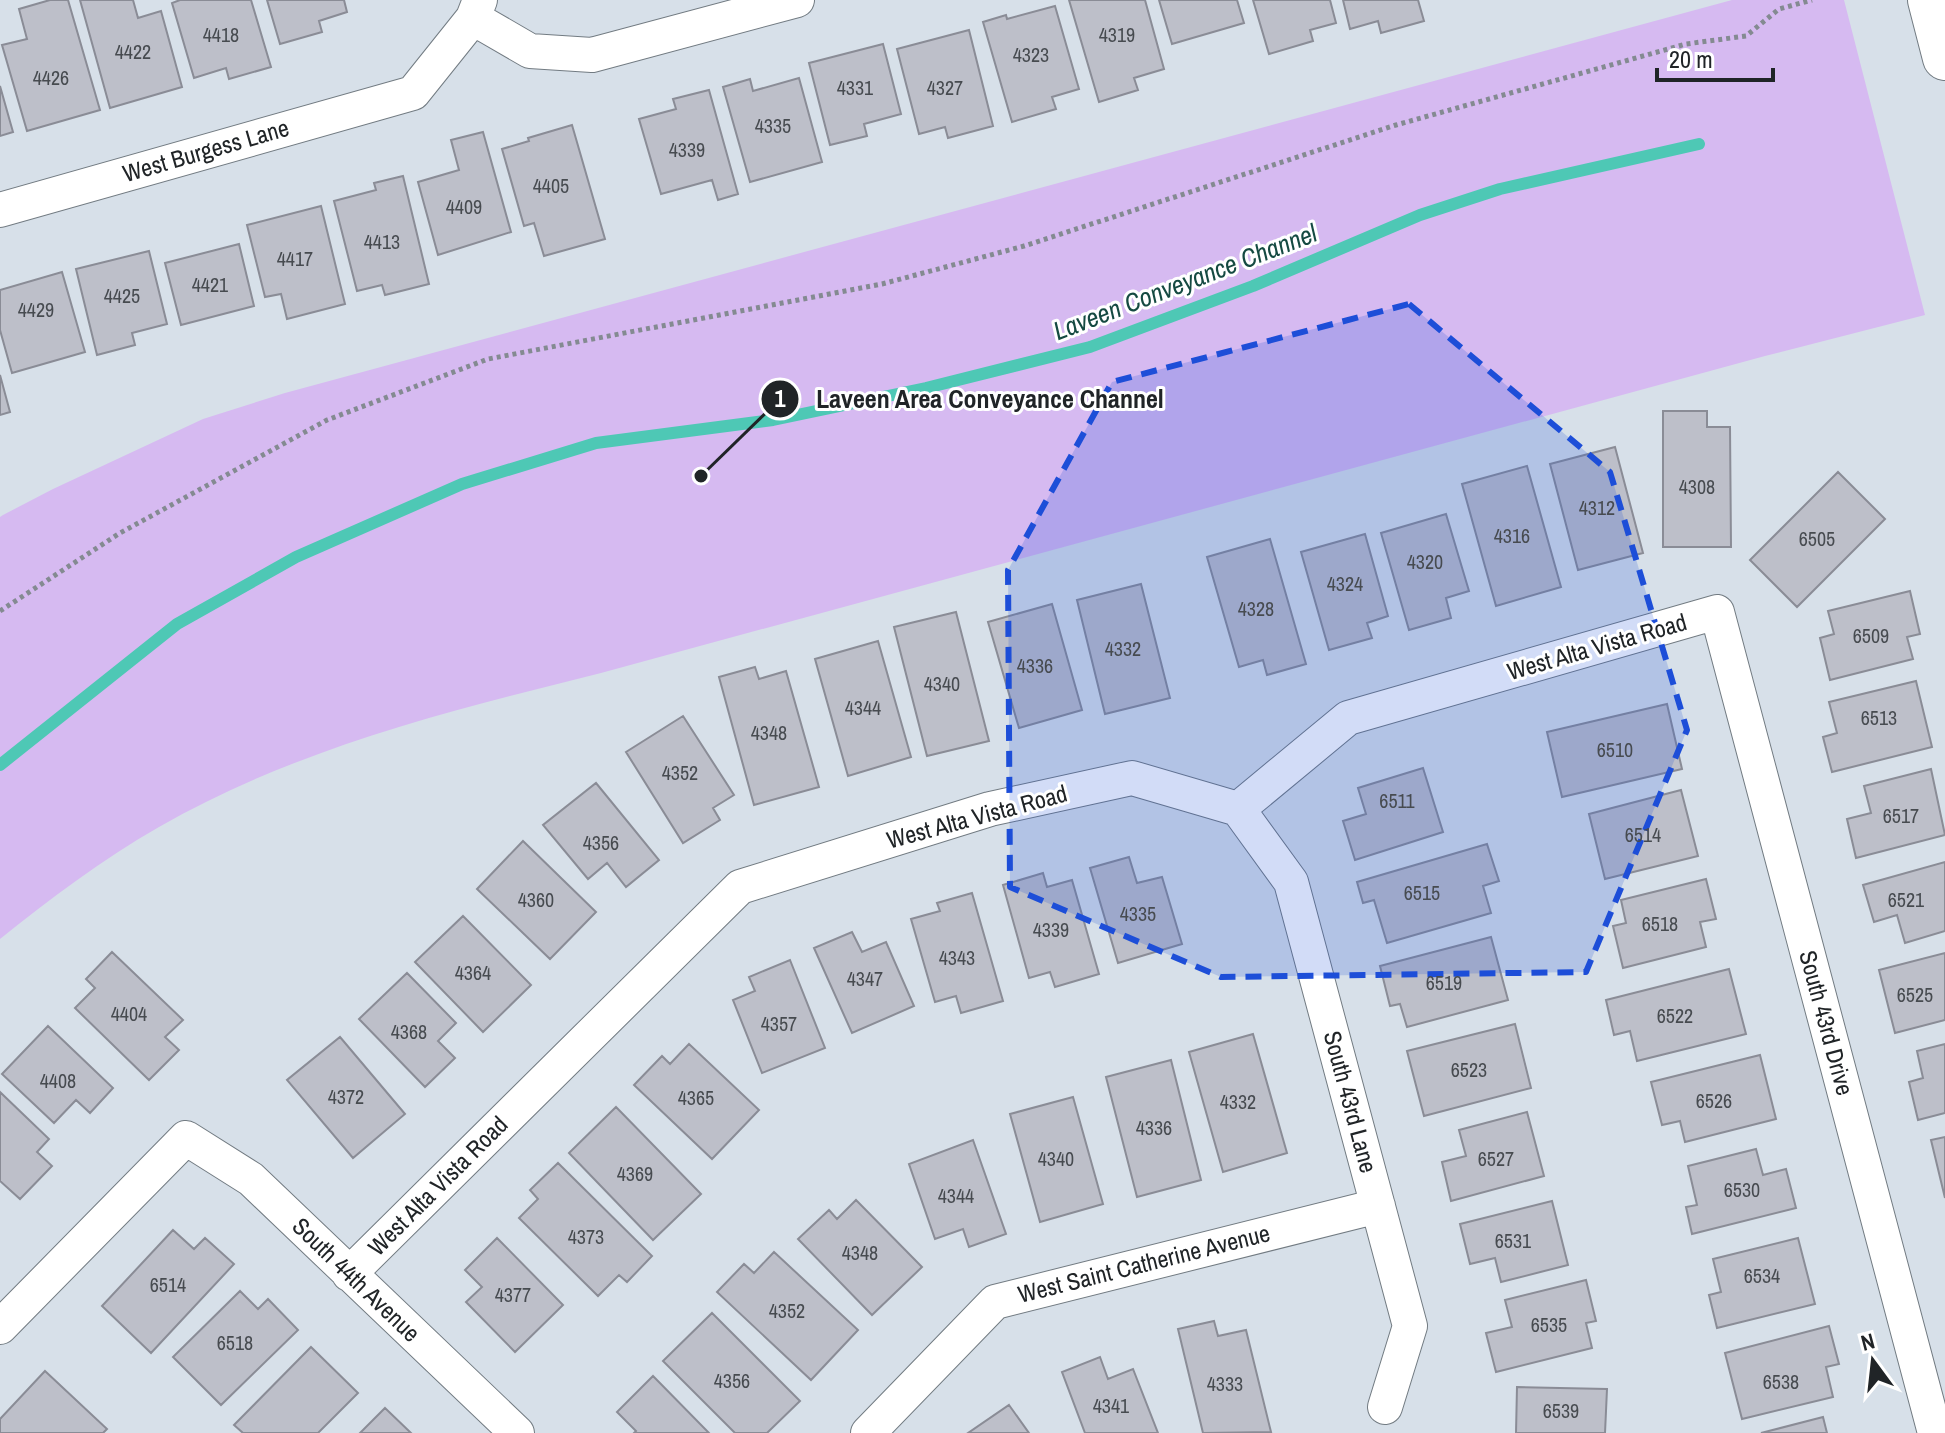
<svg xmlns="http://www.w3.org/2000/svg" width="1945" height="1433" viewBox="0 0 1945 1433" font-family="'Archivo Narrow',sans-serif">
	<rect width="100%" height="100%" fill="#d7e0e9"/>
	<path fill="#d6baf1" d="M1732,0H1844L1925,315L1765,356L601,673C449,711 297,748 159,827C103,859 51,898 0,939V517L3,515L53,489L203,419L285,393Z"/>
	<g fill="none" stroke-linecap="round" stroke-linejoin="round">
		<path stroke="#4ec8b5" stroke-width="12" d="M0,765L177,624L296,557L462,484L596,443L773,420L926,388L1090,347L1253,286L1420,215L1500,189L1699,144"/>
	</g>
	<path fill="#bdbfc9" stroke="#8a8c96" stroke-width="2" d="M50,0H68L100,110L27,131L2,45L27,39L19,9Z
		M80,0H133L138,18L161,11L182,87L110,108Z
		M180,0H251L271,67L229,79L226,68L194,78L172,3Z
		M267,0H344L347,12L319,21L322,32L280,44Z
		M1069,0H1145L1164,69L1134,78L1138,90L1099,102Z
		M1159,0H1237L1244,23L1172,44Z
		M1253,0H1330L1336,23L1310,30L1313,41L1269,54Z
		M1343,0H1418L1424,21L1381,33L1378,21L1350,29Z
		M1055,6L1079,89L1052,97L1056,109L1012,122L983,22L1006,15L1007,19Z
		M969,30L993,126L948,138L945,127L919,134L897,49Z
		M883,44L901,114L864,124L867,136L830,145L809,63Z
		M799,78L822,162L750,182L723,87L750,79L753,91Z
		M0,86L13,132L0,136Z
		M709,90L738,194L718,200L712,180L661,194L639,119L676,109L673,99Z
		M572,125L605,239L544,256L534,223L524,226L502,149L529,141L528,138Z
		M483,132L511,232L438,255L418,182L459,170L451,140Z
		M403,176L429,284L385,295L382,285L357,291L334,201L376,190L374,183Z
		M321,206L345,304L287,319L281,294L265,297L247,225Z
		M239,244L254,306L181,325L165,263Z
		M149,251L167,324L132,333L135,345L97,355L76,269Z
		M62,272L85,352L12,373L0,330V290Z
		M0,375L10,412L0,415Z
		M1663,411H1707V427H1730L1731,547H1663Z
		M1615,447L1643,553L1578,570L1550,464Z
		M1527,466L1561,587L1496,606L1462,484Z
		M1838,472L1885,519L1797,607L1750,560Z
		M1446,514L1469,591L1446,598L1451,618L1409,630L1381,533Z
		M1365,534L1388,616L1367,623L1372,638L1329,650L1301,552Z
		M1270,539L1306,664L1267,675L1263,660L1239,667L1207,557Z
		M1141,584L1170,698L1105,714L1077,600Z
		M1910,591L1920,634L1907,637L1913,659L1830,680L1820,638L1834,634L1828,611Z
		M1052,604L1082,710L1019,728L988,622Z
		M956,612L989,741L927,756L894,627Z
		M878,641L911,757L848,776L815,659Z
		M755,667L759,679L786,671L819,787L754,805L719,677Z
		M1916,681L1932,747L1832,772L1823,737L1837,733L1829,702Z
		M1667,704L1682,769L1562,797L1547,732Z
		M683,716L734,795L713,808L720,820L683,843L626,752Z
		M1423,768L1443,832L1355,860L1343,821L1366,814L1358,788Z
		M1931,769L1945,835L1856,858L1847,819L1871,813L1864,786Z
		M596,783L659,860L626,887L607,863L588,879L543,825Z
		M1681,790L1698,856L1605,879L1589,814Z
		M523,841L596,912L550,959L477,889Z
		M1487,844L1499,881L1483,886L1491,913L1387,943L1374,900L1363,903L1357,882Z
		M1129,857L1137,883L1162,877L1182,944L1118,963L1090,868Z
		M1945,862V931L1905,943L1897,915L1874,922L1863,885Z
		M1043,873L1047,887L1072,880L1099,974L1055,987L1050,972L1029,978L1003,885Z
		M1706,879L1716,919L1700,922L1706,947L1623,968L1613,926L1626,923L1621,900Z
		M972,893L1003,1001L961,1013L956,996L935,1002L911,919L940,911L937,903Z
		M463,916L531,985L483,1032L415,962Z
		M852,932L862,952L886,942L914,1006L852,1033L814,948Z
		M1491,937L1508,1000L1407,1027L1400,1004L1390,1006L1380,966Z
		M112,952L183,1020L165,1037L179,1050L149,1080L75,1008L95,988L86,979Z
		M1945,953V1020L1895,1033L1879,970Z
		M790,960L825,1048L762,1073L733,1000L755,991L749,977Z
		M1729,969L1746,1034L1637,1061L1630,1031L1614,1035L1606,1000Z
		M407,973L456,1023L438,1041L455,1058L425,1087L359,1019Z
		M1515,1024L1531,1088L1424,1116L1407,1051Z
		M48,1026L113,1088L90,1113L76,1100L54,1123L2,1074Z
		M1253,1034L1287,1153L1223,1172L1189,1052Z
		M340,1037L405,1114L353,1158L287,1080Z
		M689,1044L759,1110L712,1159L634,1085L662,1056L670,1064Z
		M1945,1044V1113L1918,1120L1909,1082L1923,1078L1917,1051Z
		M1760,1055L1776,1119L1685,1142L1680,1121L1662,1125L1651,1082Z
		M1171,1060L1201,1180L1137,1197L1106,1077Z
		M0,1092L49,1139L37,1152L52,1166L20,1199L0,1181Z
		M1073,1097L1103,1204L1040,1222L1010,1114Z
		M616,1107L701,1194L653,1240L569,1153Z
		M1527,1112L1544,1176L1451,1201L1442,1162L1466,1156L1459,1130Z
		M1945,1137V1198L1931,1140Z
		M973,1140L1006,1234L969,1247L963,1229L935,1239L909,1164Z
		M1756,1149L1763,1175L1786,1169L1796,1208L1692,1234L1686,1207L1697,1205L1688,1166Z
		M558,1163L652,1256L627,1282L619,1275L598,1296L519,1218L538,1199L530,1190Z
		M856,1200L922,1267L872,1315L798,1239L829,1210L837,1219Z
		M1552,1201L1568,1265L1501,1282L1495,1258L1470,1264L1460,1224Z
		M173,1230L194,1249L205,1238L234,1264L151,1353L102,1306Z
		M497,1238L563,1305L515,1352L466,1302L482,1287L465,1270Z
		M1798,1238L1815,1304L1717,1328L1709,1295L1721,1292L1713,1259Z
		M774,1252L858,1330L811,1380L717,1292L744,1264L754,1273Z
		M1586,1280L1596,1321L1586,1323L1592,1348L1496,1372L1486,1333L1512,1327L1505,1300Z
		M240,1291L258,1309L268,1299L298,1330L221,1405L173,1357Z
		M712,1313L800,1401L767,1433H735L663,1361Z
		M1214,1321L1218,1336L1246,1330L1271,1432L1203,1433L1178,1329Z
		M1829,1326L1839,1364L1826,1367L1833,1397L1742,1419L1725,1353Z
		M311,1347L358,1393L318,1433H243L234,1425Z
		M1100,1357L1108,1379L1133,1369L1158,1433H1085L1062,1372Z
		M45,1371L107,1429L103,1433H0V1419Z
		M653,1376L709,1433H634L636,1431L617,1412Z
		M1517,1387L1607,1389L1605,1433H1516Z
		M1009,1405L1029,1433H968Z
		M385,1408L411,1433H360Z
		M1823,1417L1827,1433H1761Z"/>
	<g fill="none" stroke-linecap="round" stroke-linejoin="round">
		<defs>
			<path id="minor" d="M473,18L530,51L592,55L797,0
				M0,210L413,93L473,18L480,0
				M1238,809L1291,882L1410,1326L1385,1407
				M349,1274L740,887L990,809L1132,778L1238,809L1348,718L1717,612L1935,1433
				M0,1327L186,1138L251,1179L517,1433
				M868,1433L995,1302L1378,1206"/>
			<path id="secondary" d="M1930,0L1945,58"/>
		</defs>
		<use href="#minor" stroke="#727b82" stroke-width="36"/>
		<use href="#secondary" stroke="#727b82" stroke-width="46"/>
		<path stroke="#848a91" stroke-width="5" stroke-dasharray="4 4" stroke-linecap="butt" d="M0,611L120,533L327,420L488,359L882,284L1024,246L1396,125L1686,44L1746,36L1779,9L1812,0"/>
		<use href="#minor" stroke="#fff" stroke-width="34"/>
		<use href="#secondary" stroke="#fff" stroke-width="44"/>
	</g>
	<path fill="#1d4ed8" fill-opacity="0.2" stroke="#1d4ed8" stroke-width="6" stroke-dasharray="16 10" stroke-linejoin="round" d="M1409,304L1610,472L1687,730L1586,972L1221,977L1010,887L1008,570L1112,382Z"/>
	<g text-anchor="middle" stroke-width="6" stroke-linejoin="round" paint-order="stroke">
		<g font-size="20" fill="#474b50">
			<text x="221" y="42">4418</text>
			<text x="1117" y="42">4319</text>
			<text x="133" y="59">4422</text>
			<text x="1031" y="62">4323</text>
			<text x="51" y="85">4426</text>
			<text x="855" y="95">4331</text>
			<text x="945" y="95">4327</text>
			<text x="773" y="133">4335</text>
			<text x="687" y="157">4339</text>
			<text x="551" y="193">4405</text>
			<text x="464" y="214">4409</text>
			<text x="382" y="249">4413</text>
			<text x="295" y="266">4417</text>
			<text x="210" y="292">4421</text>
			<text x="122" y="303">4425</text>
			<text x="36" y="317">4429</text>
			<text x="1697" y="494">4308</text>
			<text x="1597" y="515">4312</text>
			<text x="1512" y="543">4316</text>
			<text x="1817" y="546">6505</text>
			<text x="1425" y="569">4320</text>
			<text x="1345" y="591">4324</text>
			<text x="1256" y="616">4328</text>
			<text x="1871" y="643">6509</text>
			<text x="1123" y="656">4332</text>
			<text x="1035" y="673">4336</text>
			<text x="942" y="691">4340</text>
			<text x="863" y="715">4344</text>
			<text x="1879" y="725">6513</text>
			<text x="769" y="740">4348</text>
			<text x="1615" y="757">6510</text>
			<text x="680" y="780">4352</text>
			<text x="1397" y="808">6511</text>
			<text x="1901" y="823">6517</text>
			<text x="1643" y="842">6514</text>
			<text x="601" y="850">4356</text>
			<text x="1422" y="900">6515</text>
			<text x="536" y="907">4360</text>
			<text x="1906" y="907">6521</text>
			<text x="1138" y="921">4335</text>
			<text x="1660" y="931">6518</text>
			<text x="1051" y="937">4339</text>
			<text x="957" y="965">4343</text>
			<text x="473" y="980">4364</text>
			<text x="865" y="986">4347</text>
			<text x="1444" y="990">6519</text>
			<text x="1915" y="1002">6525</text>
			<text x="129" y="1021">4404</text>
			<text x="1675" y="1023">6522</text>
			<text x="779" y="1031">4357</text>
			<text x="409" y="1039">4368</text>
			<text x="1469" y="1077">6523</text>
			<text x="58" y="1088">4408</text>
			<text x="346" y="1104">4372</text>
			<text x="696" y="1105">4365</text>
			<text x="1714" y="1108">6526</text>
			<text x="1238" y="1109">4332</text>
			<text x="1154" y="1135">4336</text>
			<text x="1056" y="1166">4340</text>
			<text x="1496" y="1166">6527</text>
			<text x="635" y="1181">4369</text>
			<text x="1742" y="1197">6530</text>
			<text x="956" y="1203">4344</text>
			<text x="586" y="1244">4373</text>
			<text x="1513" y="1248">6531</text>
			<text x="860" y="1260">4348</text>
			<text x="1762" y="1283">6534</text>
			<text x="168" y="1292">6514</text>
			<text x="513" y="1302">4377</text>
			<text x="787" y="1318">4352</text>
			<text x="1549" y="1332">6535</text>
			<text x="235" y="1350">6518</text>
			<text x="732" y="1388">4356</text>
			<text x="1781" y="1389">6538</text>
			<text x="1225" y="1391">4333</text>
			<text x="1111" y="1413">4341</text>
			<text x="1561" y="1418">6539</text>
		</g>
		<g font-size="24" fill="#202427" stroke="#fff">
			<text transform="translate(206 151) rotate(-16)" y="8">West Burgess Lane</text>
			<text transform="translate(1597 647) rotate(-16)" y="8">West Alta Vista Road</text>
			<text transform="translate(977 817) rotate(-15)" y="8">West Alta Vista Road</text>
			<text transform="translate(1826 1023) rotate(75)" y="8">South 43rd Drive</text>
			<text transform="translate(1350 1102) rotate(75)" y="8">South 43rd Lane</text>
			<text transform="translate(438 1186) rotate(-45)" y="8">West Alta Vista Road</text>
			<text transform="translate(1144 1264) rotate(-14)" y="8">West Saint Catherine Avenue</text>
			<text transform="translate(356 1280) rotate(44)" y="8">South 44th Avenue</text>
		</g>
		<g font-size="26" font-style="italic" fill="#154a42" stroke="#fff">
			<text transform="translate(1185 282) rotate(-21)" y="9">Laveen Conveyance Channel</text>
		</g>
	</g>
	<path fill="none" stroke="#202427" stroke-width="3" d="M701 476L780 399"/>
	<g fill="#202427" stroke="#fff" stroke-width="3">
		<circle cx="701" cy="476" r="8"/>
		<circle cx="780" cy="399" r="20"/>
	</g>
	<g font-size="24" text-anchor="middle" font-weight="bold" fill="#fff">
		<text x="780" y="407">1</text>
	</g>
	<g font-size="26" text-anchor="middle" font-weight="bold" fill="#202427" stroke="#fff" stroke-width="6" stroke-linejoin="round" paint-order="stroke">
		<text x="990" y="408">Laveen Area Conveyance Channel</text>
	</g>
	<g transform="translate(1873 1361) rotate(345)" stroke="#ffffff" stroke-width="6" paint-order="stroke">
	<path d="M0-6L14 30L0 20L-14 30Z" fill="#202427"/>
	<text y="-12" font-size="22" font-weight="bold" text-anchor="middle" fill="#202427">N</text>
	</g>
	<path d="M1657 68v12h116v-12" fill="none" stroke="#202427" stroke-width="4"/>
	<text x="1669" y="68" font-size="24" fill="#202427" stroke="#ffffff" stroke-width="6" paint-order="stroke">20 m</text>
</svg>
